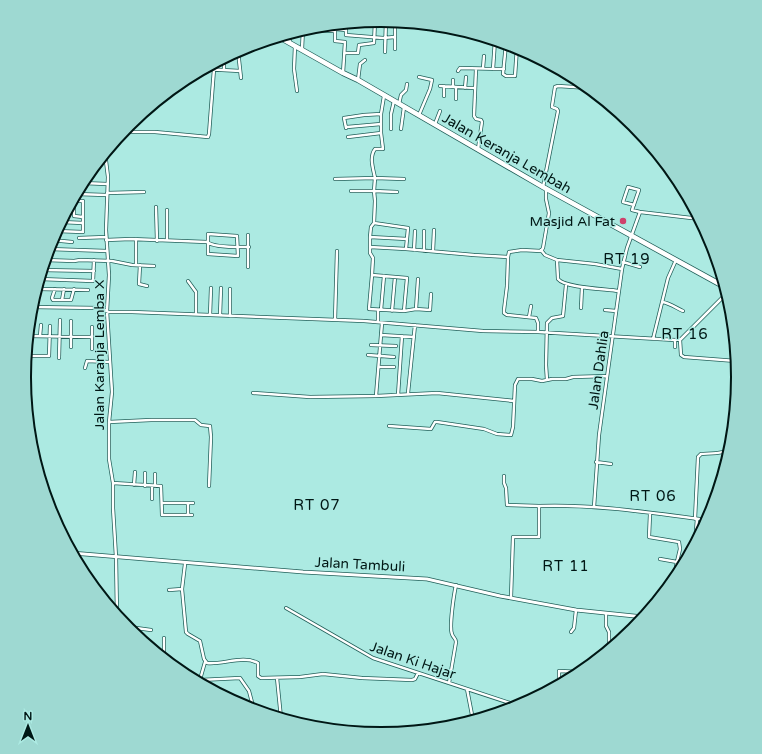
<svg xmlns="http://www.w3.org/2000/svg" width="762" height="754" viewBox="0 0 762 754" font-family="'Varela Round',sans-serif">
	<rect width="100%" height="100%" fill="#aceae2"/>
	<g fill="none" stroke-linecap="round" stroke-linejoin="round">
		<defs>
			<path id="minor" d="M335,25V41L345,42L343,73
				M308,28L310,30L335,31
				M335,29L346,30V35L383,38L395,37
				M289,43L291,33
				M506,44L503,74L506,76H515L517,47
				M295,46L294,69L297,91
				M302,49L303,29
				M395,49V21
				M238,51L241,78
				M385,52L386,20
				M345,53H358L359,45L374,43L375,21
				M224,58V69
				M483,68L484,56
				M204,69L240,71
				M476,69L474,116L476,119L481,120L482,122L478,149
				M493,69L495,40
				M458,71L460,68L504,69
				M358,80L360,64L365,60
				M440,86L475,88
				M453,87V80
				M465,88L466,77
				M444,96V86
				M456,99V87
				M399,104L401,95L406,90L407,84
				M419,115L430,89L432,80L419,77
				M435,124L440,111
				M347,127L381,124
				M346,128L344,118L364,115L381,114
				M391,129V114L394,101
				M401,129L404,107
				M123,132H155L208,137L209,134L214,69
				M381,133L383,149H375C369,157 373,168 375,178L404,179
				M348,137L381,133V114L384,96
				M105,153L108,177L106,230L109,275L107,311L112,392L109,422V459L113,483V508L116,557L117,615
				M335,179L375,178L374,191L397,192
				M82,183L107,184
				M543,187L558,111L557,109L552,107V106L555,87L558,86L589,88
				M351,191H374L375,201L374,223L371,227L370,237V253L373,258L372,275
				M107,193L144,192
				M76,194L106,195
				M634,205L623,202L628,187L639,190L632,210L640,212
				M156,207L157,241
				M167,210V240
				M61,222L83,223
				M374,223L408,228L406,249L474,255L508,257
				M56,231L83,232V201H74V216L83,217
				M208,234L237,236L238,256L208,254Z
				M248,235V267
				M370,237L407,239
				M79,238L106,237
				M51,240L72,242
				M106,240L131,239L207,242C214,248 239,247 249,247
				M370,247L406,249
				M49,249L107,251
				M414,250L415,231
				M541,250L545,255L557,260L558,279C565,288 606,289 618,291
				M424,251V231
				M433,251L434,230
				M45,260L74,261L80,260L112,261L132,265L154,266
				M557,260L595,264L622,269
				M623,262L640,267
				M136,265V239
				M140,265L139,284L147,286
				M42,270L94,271
				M40,278L39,289L88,290
				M40,279L93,281L94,260
				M188,281L196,292V314
				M55,289L52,298L53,300H71L74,289
				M62,300L64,289
				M662,302C670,303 676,308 683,311
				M31,307L99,308L109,312H132L364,321L483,331L538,332L675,340L681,339L727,293
				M581,308L582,287
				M416,309L418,279
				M381,310L384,276
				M605,310L616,311
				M392,311L395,277
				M404,311L407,278L372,275L369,309L404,311L416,309L430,310L431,294
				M210,315L211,288
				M220,315L221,288
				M230,316V289
				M529,317L531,306
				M30,319V342L28,353L29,356H49L50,326
				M335,320L337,251
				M378,322V310
				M92,327V349
				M538,332V323L536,318L507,315L504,313V310L507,286L508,257L509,252L522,250L541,251L543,248L549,213L546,199V188
				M381,335L414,337
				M28,336L92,337
				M40,336L41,325
				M653,339L668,278L676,260
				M680,340L681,355L684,357L736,361
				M371,345L396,346
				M71,347V321
				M675,347V340
				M368,355L394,357
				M59,358L60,320
				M379,367H394
				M85,368L87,361L109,362
				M547,380L546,365L547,323L552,318L563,316L566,285
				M253,393L310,397L376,396L437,393L514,401
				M408,393L415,325
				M398,395L402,336
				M376,396L382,323
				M109,422L151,420H195L201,425L210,426L211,437L209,486
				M389,426L431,429L435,422H437L484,429L497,434L511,435L513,427L515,385L518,379H532L542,381L552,379H566L573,377L607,376
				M596,462L611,464
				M155,474V486
				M504,476V483L506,488L507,505L539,506
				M113,483L161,486L162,515H192
				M134,485L135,472
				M145,486V473
				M152,486V499
				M162,503H193
				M188,503V515
				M594,507L599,435L622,269L627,248L640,212L700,219
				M650,514L649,537L679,542L680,549L676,566L680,570
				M695,519L698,457L701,454C709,453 729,455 731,445C732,440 730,436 733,432
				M695,542L697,519
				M660,559L677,562
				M185,564L182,589L186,632L188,634L200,641L204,659L207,663C222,665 243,655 258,663V676L261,678L300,677L323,674L362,678L412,680L415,679L418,673
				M89,574V582
				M169,590L182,589
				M664,592V589
				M511,597L513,537H539V506C595,504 652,513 707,520
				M286,608L373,658L519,706
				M606,614V626L609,632V649
				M127,628L129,627L151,630
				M571,632L574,628L576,610
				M158,653L164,654V638
				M277,678L281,718
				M200,680L240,678L249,691L254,710
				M199,683L205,662
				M449,683L456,642C456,638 453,638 452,634C449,627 454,594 456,585
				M559,685V671L582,672
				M467,689L473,720"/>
			<path id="tertiary" d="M72,553L303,572L427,579L500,596L576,610L644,617"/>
			<path id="primary" d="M279,37L343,73L358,80L543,187L725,287"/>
		</defs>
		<use href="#minor" stroke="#215f59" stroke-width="4"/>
		<use href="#tertiary" stroke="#215f59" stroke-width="4.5"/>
		<use href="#primary" stroke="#215f59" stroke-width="6"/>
		<use href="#minor" stroke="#fff" stroke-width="2.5"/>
		<use href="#tertiary" stroke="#fff" stroke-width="3"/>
		<use href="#primary" stroke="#fff" stroke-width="4.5"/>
	</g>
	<circle fill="#cf416c" stroke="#aceae2" stroke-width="1.5" cx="623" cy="221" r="4"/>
	<g text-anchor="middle" stroke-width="3" stroke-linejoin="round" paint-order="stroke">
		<g font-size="14" fill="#001715" stroke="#aceae2">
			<text transform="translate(507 153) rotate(30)" y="5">Jalan Keranja Lembah</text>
			<text transform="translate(99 355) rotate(-90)" y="5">Jalan Karanja Lemba X</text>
			<text transform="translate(598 370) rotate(-82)" y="5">Jalan Dahlia</text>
			<text transform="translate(360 564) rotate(3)" y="5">Jalan Tambuli</text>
			<text transform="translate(413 660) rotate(19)" y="5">Jalan Ki Hajar</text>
		</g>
		<g font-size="14" fill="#001715" stroke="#aceae2" text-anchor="end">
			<text x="615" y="226">Masjid Al Fat</text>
		</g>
		<g font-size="15" letter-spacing="1" fill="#001715" stroke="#aceae2">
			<text x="627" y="264">RT 19</text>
			<text x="685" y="339">RT 16</text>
			<text x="653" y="501">RT 06</text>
			<text x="317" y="510">RT 07</text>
			<text x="566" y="571">RT 11</text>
		</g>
	</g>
	<path d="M0 0H762V754H0ZM31 377a350 350 0 1 1 700 0a350 350 0 1 1-700 0Z" fill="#9ed9d2" fill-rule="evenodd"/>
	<path fill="none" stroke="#001715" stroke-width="2" d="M31 377a350 350 0 1 1 700 0a350 350 0 1 1-700 0Z"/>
	<g transform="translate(28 726)" stroke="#aceae2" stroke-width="3" paint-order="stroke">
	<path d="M0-3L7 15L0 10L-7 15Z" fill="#001715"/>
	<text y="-6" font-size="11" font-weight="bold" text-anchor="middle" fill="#001715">N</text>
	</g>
</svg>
